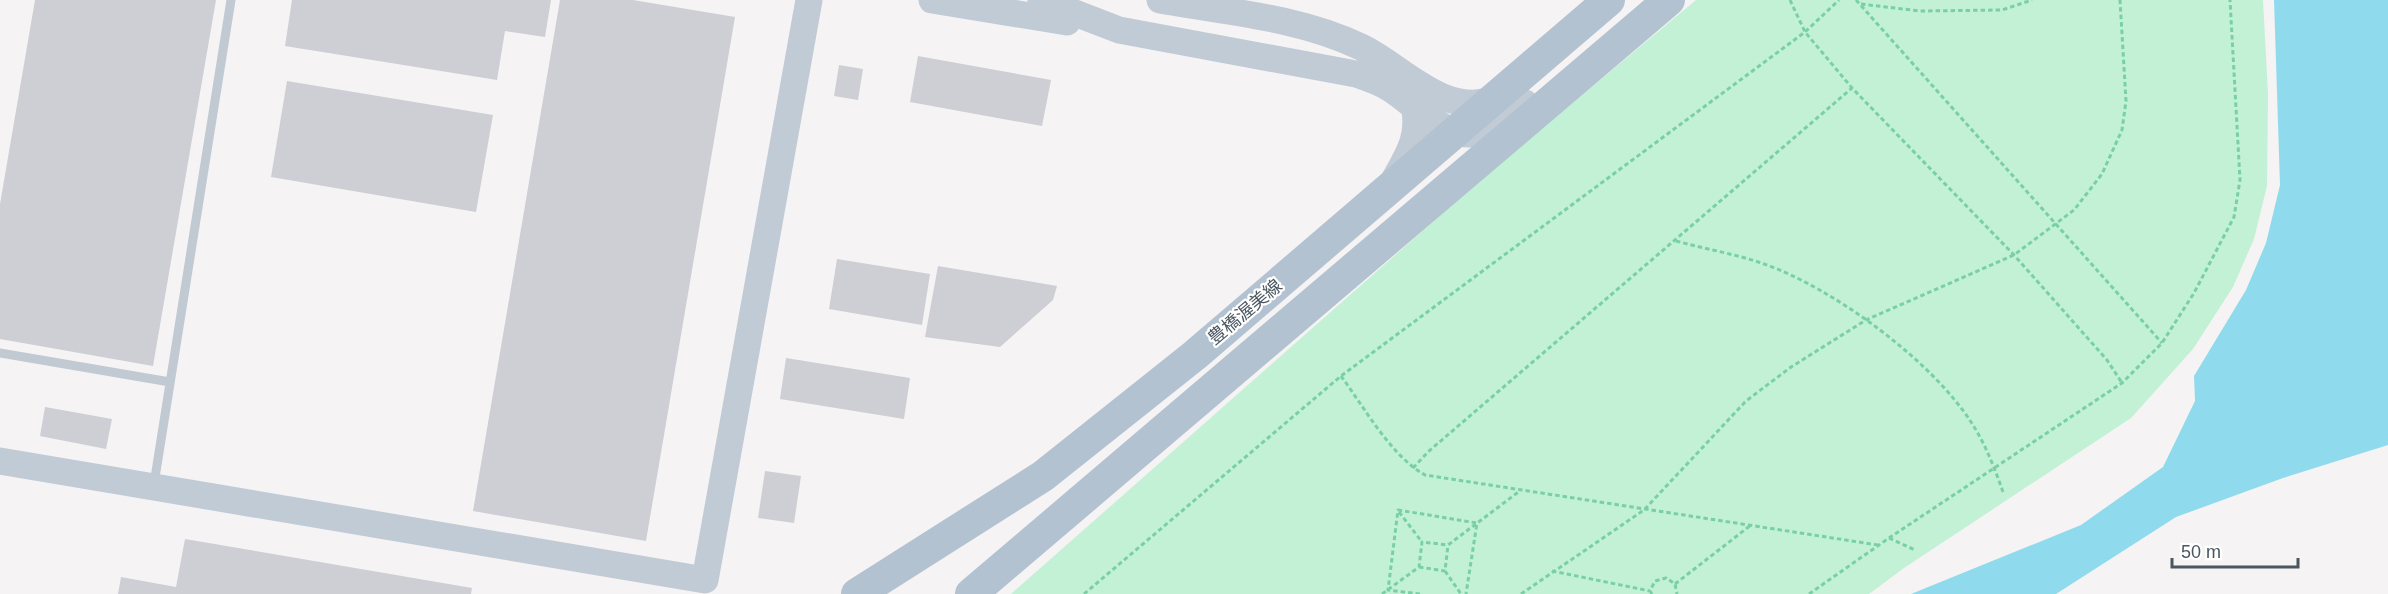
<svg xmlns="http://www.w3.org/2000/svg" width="2388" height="594" viewBox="0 0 2388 594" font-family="Helvetica,'Noto Sans JP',sans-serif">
	<rect width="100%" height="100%" fill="#f5f3f3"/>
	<path fill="#c3f1d5" d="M1696,0H2263L2268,94L2267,186L2254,239L2233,287L2193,349L2131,418L1904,568L1869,594H1011L1486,175Z"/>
	<path fill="#90daee" d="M2274,0H2388V445L2283,478L2176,517L2056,594H1911L2081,525L2163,467L2195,401L2194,376L2246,290L2266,243L2280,185Z"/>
	<path fill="#cdcfd5" d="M35,0H216L153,366L0,339V204Z
		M292,0H551L545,37L505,31L497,80L285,46Z
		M560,0H633L735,17L646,541L473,511Z
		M918,56L1051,80L1042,126L910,102Z
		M839,65L863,69L858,100L834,96Z
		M287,81L493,115L476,212L271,177Z
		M837,259L930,274L922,325L829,309Z
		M938,266L1057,286L1053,300L1000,347L925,337Z
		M786,358L910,378L904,419L780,399Z
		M45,407L112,419L106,449L40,436Z
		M765,471L801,476L794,523L758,518Z
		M185,539L472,588L471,594H118L121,577L176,587Z"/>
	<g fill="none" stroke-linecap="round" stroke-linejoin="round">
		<path stroke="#7ad0a6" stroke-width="3" stroke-dasharray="4.5 3" stroke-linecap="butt" d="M1790,0L1805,32L1852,88L2014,255L2107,360L2122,383
			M1856,0L2162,343
			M1861,4L1920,11L2002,10L2032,0
			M1676,241C1705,249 1736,254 1764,264C1833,288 1931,360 1971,422C1985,443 1995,469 2003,492
			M1341,376C1364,407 1391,456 1425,475L1878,545
			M1413,468L1429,451L1852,88
			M1399,512L1422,542
			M1889,538L1915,550
			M1419,567L1445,571L1448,545
			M1445,571L1461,594
			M1552,571L1650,591
			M1675,584L1751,525
			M1084,594L1341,376L1805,32L1839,0
			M1382,594L1419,567L1422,542L1448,545L1521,490
			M1420,594L1388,590L1398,510L1477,523L1466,594
			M1521,594L1644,510L1746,401L1791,367L1866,320L2014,255L2074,210L2102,174L2122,130L2126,101L2120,0
			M1652,594L1650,591L1655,581L1666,578L1675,584L1677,594
			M1809,594L1889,538L2122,383L2162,343L2194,293L2234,217L2240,180L2230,0"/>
		<path stroke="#c1cad2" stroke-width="9" d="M0,353L170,382
			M154,484L231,0"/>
		<path stroke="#c1cbd6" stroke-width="27" d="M932,0L1067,22
			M1041,0L1119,30L1356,74C1368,78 1380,82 1391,89C1419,107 1451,147 1488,130C1502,124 1514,113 1525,103
			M1160,0C1227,12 1298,17 1361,47C1403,67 1446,120 1497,98
			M1394,180C1408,155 1421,136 1414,106
			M0,461L705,580L809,0"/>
		<path stroke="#b3c2d1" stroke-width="32" d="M857,594L1043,476L1195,355L1609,0
			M971,594L1669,0"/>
	</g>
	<g text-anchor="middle" stroke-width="4.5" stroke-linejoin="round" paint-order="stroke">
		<g font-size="18" fill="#4a5661" stroke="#fff">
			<text transform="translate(1245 312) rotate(-40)" y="6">豊橋渥美線</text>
		</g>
	</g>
	<path d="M2172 558v9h126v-9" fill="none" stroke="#4a5661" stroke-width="3"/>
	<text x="2181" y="558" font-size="18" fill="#4a5661" stroke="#ffffff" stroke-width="4.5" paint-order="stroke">50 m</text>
</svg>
